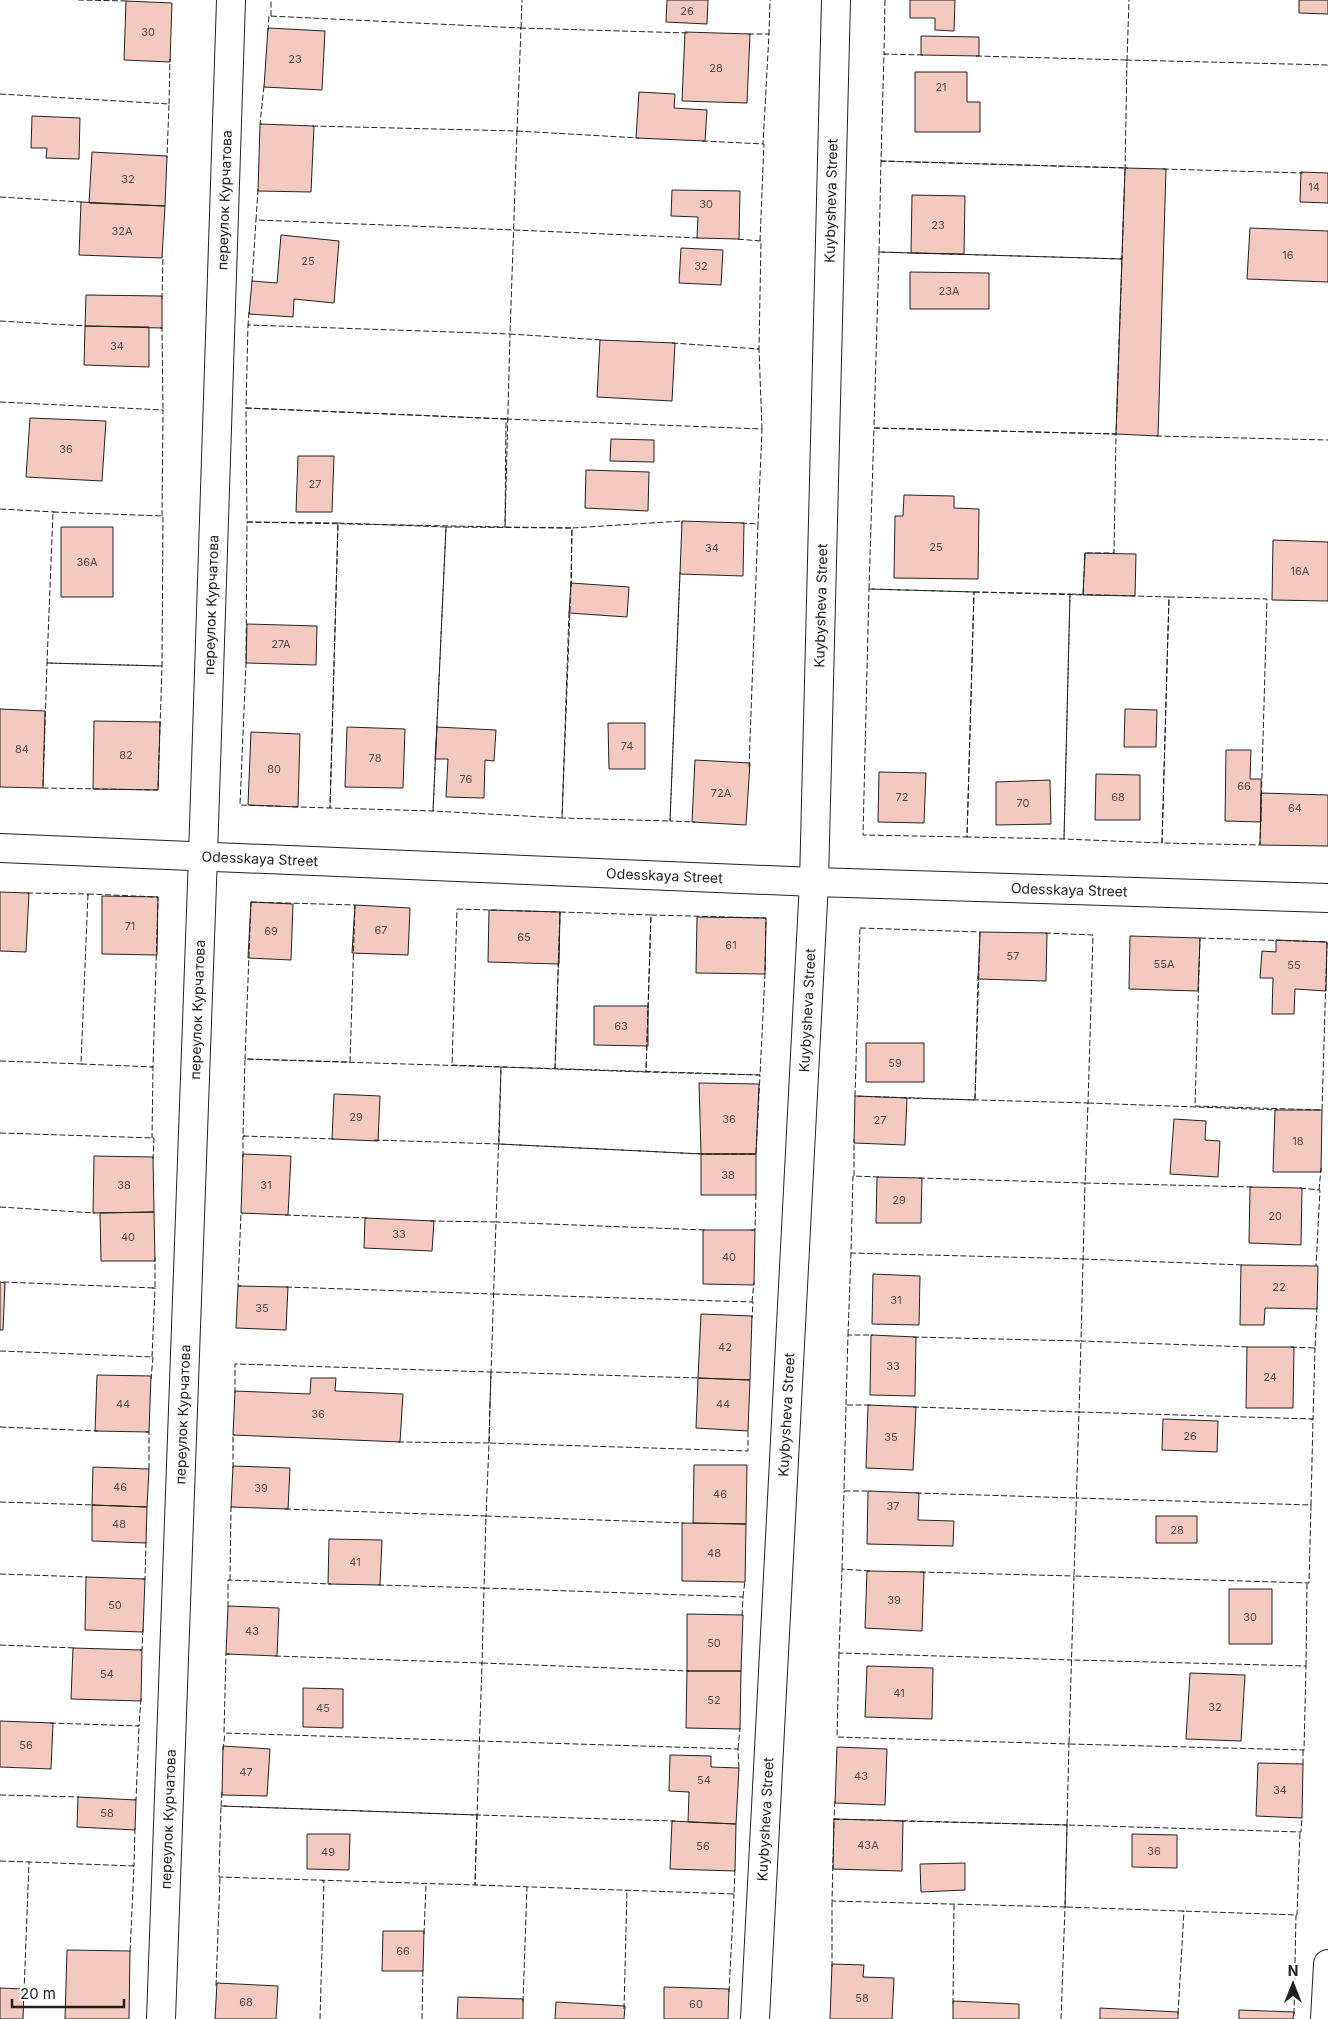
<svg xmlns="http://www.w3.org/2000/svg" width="1328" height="2019" viewBox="0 0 1328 2019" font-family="Inter,sans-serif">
	<rect width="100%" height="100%" fill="#fff"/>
	<path fill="#f3c9c0" stroke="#222" d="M667,0H708L707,24L666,22Z
		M910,0H955L954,31L935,30V18H910Z
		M1299,0H1328V14L1299,13Z
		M126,1L172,3L170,62L124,60Z
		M268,28L325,31L322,90L264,87Z
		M685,32L750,34L747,103L682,101Z
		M921,36L979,37V56L921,55Z
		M915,72H967V102H980V132H915Z
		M639,92L675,94L674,108L707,110L705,141L636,138Z
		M32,116L80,118L79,159L46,158L47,148H31Z
		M260,124L314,126L311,192L258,191Z
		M92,152L167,156L165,206L89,203Z
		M1125,168L1166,169L1158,436L1116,434Z
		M1301,172L1328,173V203L1300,202Z
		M672,190L740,191L739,239L697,238L698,217L671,216Z
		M912,195L965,196L964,254L911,253Z
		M81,202L165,206L162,258L79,255Z
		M1250,228L1328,231V282L1247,279Z
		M281,235L339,241L334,303L294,299L293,317L249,314L252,281L277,283Z
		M681,248L723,250L721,285L679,283Z
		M910,272L989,273V309H910Z
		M86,295L162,296V328L85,326Z
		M85,326L149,327V367L84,365Z
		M600,340L675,343L672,401L597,397Z
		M30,418L106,421L102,481L26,477Z
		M611,439L654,440V462L610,461Z
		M298,456H334L332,512H296Z
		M586,470L649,472L648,511L585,508Z
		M904,495L954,496V508L979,509L978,579L894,578L895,516H903Z
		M682,521L744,523L743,576L680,574Z
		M61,527H113V597H61Z
		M1273,540L1328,542V601L1272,600Z
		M1085,553L1136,554L1135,596L1083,595Z
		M571,583L629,587L627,617L569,613Z
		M247,624L317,626L316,665L246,663Z
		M0,709L45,711L43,788L0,787Z
		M1125,709L1157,710L1156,747H1124Z
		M94,721L160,722L158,790L93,789Z
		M608,723H645V769H609Z
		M347,727L405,729L403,788L345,787Z
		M437,727L496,730L494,761L485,760L484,798L446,797L448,759H435Z
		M251,732L300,734L298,807L248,805Z
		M1226,750H1251L1250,779H1261V822L1225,821Z
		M695,760L750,763L746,825L692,822Z
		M879,772L926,773L924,823L878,822Z
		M1096,774L1140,775V820H1095Z
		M1050,780L1051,824L996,825V782Z
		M1261,793L1328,795V846L1260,845Z
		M0,892L29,893L26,952L0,951Z
		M102,896L158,897L157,955L102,954Z
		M251,902L293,904L291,960L248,958Z
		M355,905L410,908L408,955L352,953Z
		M489,910L560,912L559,964L488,962Z
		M697,917L766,918L765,974L696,973Z
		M980,932L1047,933L1046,981L978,979Z
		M1130,936L1200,938L1198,991L1129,989Z
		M1276,940L1327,942L1326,991L1295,989L1294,1014H1272L1273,978H1260L1262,951L1276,952Z
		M594,1006H648V1046L594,1045Z
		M866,1043H924V1082H866Z
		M699,1083L759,1084L756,1154H701Z
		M334,1094L380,1096L378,1141L332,1139Z
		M855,1096L907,1098L905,1145L854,1143Z
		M1275,1110H1322L1321,1172H1273Z
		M1174,1119L1206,1121L1205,1140L1220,1141L1218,1177L1170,1174Z
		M243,1154L291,1156L288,1215L241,1213Z
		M701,1154H756V1195H701Z
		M94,1156L153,1157L154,1212L93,1213Z
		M877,1177L922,1178L921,1223H876Z
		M1250,1187L1302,1188L1301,1245L1249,1243Z
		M154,1212L155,1261H101L100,1213Z
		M365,1218L434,1221L432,1251L364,1248Z
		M703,1230H755L754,1285L703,1284Z
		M1241,1265L1318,1266L1317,1309L1265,1308L1264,1325H1240Z
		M873,1274L920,1276L919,1325L872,1324Z
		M0,1282L5,1283L3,1330H0Z
		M238,1286L288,1287L286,1330L236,1328Z
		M701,1314L752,1316L750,1380L698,1378Z
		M871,1335L916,1337L915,1396L870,1395Z
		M1247,1347H1294L1293,1408H1246Z
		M97,1375L151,1376L149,1432L95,1431Z
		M311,1378H336L335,1391L403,1394L400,1442L233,1435L235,1391L310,1394Z
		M698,1378L750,1380L748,1431L696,1428Z
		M868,1405L916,1407L913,1470L866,1468Z
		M1163,1419L1218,1421L1217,1452L1162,1450Z
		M694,1465H747L746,1524L693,1523Z
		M233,1466L290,1468L288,1509L231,1507Z
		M93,1467L149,1469L147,1507L92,1505Z
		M868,1491L919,1493L918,1520L954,1521L953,1546L867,1544Z
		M92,1505L147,1507L146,1543L92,1541Z
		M1156,1516H1197V1543H1156Z
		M682,1523L746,1524L745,1582L682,1581Z
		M329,1539L382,1540L380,1585L328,1584Z
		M867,1571L924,1572L922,1631L865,1628Z
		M86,1577L145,1579L143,1632L85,1630Z
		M1229,1589H1272V1644H1229Z
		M228,1606L279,1608L277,1656L226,1654Z
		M687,1614L743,1615L741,1671H687Z
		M73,1648L142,1650L141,1701L71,1699Z
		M867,1666L933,1668L932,1719L865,1717Z
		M687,1671H741L740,1729L686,1728Z
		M1190,1673L1245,1675L1241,1741L1186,1739Z
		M303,1688L343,1689V1728L303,1727Z
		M0,1721L53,1723L51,1769L0,1767Z
		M223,1746L270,1749L267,1796L222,1795Z
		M837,1747L887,1749L885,1805L835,1803Z
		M670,1755L711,1756V1767L739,1768L736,1824L688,1822L689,1792L669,1791Z
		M1258,1763L1303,1764L1302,1818L1256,1816Z
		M78,1797L136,1800L135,1830L77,1827Z
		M834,1819L903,1821L902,1871L833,1869Z
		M672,1821L736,1824L735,1871L670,1869Z
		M307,1834H350L349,1870L307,1869Z
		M1132,1834L1177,1835V1868L1132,1867Z
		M965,1863V1890L921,1892L920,1864Z
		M383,1931H424L423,1971H382Z
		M67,1950L130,1951L129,2019H65Z
		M832,1964L864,1965L863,1977L894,1978L892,2019H830Z
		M217,1983L278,1986L276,2019H215Z
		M664,1987L729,1989L728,2019H664Z
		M0,1988L24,1989L23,2019H0Z
		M458,1997L523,1999V2019H457Z
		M953,2001L1019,2004V2019H953Z
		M556,2002L625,2006L624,2019H555Z
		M1100,2008L1178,2012V2019H1100Z
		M1239,2010L1294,2012L1293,2019H1239Z"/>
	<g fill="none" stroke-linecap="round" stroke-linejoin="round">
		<defs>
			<g id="minor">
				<path id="s1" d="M0,848L814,882L1328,898"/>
				<path id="s2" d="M161,2019L203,856L231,0"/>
				<path id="s3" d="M755,2019L814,882L836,0"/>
				<path d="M1325,2019L1328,1964"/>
			</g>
		</defs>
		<use href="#minor" stroke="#222" stroke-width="30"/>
		<use href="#minor" stroke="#fff" stroke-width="28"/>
		<path stroke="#222" stroke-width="1" stroke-dasharray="6 2.5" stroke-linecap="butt" d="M78,0L128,1
			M885,0L884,54H886
			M271,16V0
			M520,28L688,33
			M521,28L522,0
			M268,31L269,16L521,28L517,132
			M748,34H769L763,144
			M768,34H769L770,0
			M923,55L884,54L881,161L1128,168
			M976,56L1127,60L1125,171
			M1126,60L1328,65
			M1127,61L1129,0
			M0,94L169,104L167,158
			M169,104L170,59
			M262,124H260L264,86
			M312,126L517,131L510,334L602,340
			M517,131L639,138
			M702,141L764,144L760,241
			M881,161L1125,168L1122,259L879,252Z
			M1163,169L1303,173
			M258,189L256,220L514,230
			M0,197L82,202
			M514,230L699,238
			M879,252L1122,259L1116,434L874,428Z
			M252,282L256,220
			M162,299L163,256
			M249,312L248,325H251
			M0,321L86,326
			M160,328H162L163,410
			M672,343L759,349L761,241L736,239
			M757,349H759L762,429
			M0,402L163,410L162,516
			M246,408L506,419L505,527L247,522Z
			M506,419L246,408L248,325L510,334L505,527L573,528
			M506,419L762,429L758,524
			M874,428L1116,434L1114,553H1085L1083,595L869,589Z
			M1156,436L1328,440
			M0,509L55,512
			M53,512L163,516L162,666L47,663Z
			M247,522L338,523L330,808L240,805L246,663Z
			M338,523L446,527L433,811L330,808Z
			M741,523L758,524L749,767
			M446,527L572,528L571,583L562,818L433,811Z
			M680,572L670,821L695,822
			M571,587L572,528L682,521V524
			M869,589L974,592L967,837L863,835Z
			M974,592L1070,594L1064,839L967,837Z
			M1070,594L1169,597L1162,843L1064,839Z
			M1169,597L1267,599L1260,845L1162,843Z
			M569,612L562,818L670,821L680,574
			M47,663L162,666L158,790L43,788Z
			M27,893L88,894V896
			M88,894L158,897L153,1067L81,1064Z
			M251,902L355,905L350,1062L245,1059Z
			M457,909L560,912L555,1069L452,1065Z
			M560,912L651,915L646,1072L555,1069Z
			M651,915L766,918L765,974L760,1075L646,1072Z
			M860,928L980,932L975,1100L855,1096Z
			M1045,933L1093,935L1088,1104
			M1200,938L1327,942L1322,1110L1195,1106Z
			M0,1061L83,1064
			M151,1067H153L152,1138
			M501,1067L760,1075L756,1154H701L499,1144Z
			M905,1098L1088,1103L1085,1185
			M975,1100L978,976
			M1088,1103L1278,1110
			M0,1133L154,1138L153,1159
			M334,1139L243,1136L245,1059L501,1067L496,1222L706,1230
			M374,1140L499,1144
			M499,1144L703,1154
			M243,1157V1136H245
			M854,1176V1139
			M879,1177L853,1176L851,1253L1083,1259
			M919,1178L1085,1183L1081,1341L1249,1347
			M1085,1183L1253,1187
			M1300,1188L1320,1190L1316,1266
			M1319,1190L1321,1168
			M0,1207L95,1213
			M285,1215L368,1218
			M430,1221L496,1222L491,1372L700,1378
			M751,1230H755L756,1194
			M1083,1259L1243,1265
			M3,1282L155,1288V1257
			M241,1286H238L241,1213L243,1214
			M286,1287L494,1294
			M494,1294L753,1302L752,1318
			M752,1302L754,1282
			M848,1335L851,1253
			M913,1337L1081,1341L1079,1413
			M1291,1347L1315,1348L1317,1307
			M0,1351L153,1357L151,1379
			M152,1357L155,1288H152
			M235,1393V1364L491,1372L489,1443L748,1451V1429
			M490,1404L491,1372
			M846,1405L848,1335H873
			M870,1405H846L844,1491H871
			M913,1407L1079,1412L1074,1576L1309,1583L1311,1505L1076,1498
			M1079,1412L1313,1419L1311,1505H1309
			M1311,1419H1313L1315,1348H1314
			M0,1427L98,1431
			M146,1432H149V1471
			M398,1442L489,1443L486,1517
			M489,1443L490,1404
			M233,1468V1435H235
			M916,1493L1076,1498
			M0,1502L95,1505
			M285,1509L486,1516L484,1589
			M486,1516L684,1523
			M842,1569L844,1491H845
			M870,1571L842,1569L839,1653L1072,1660
			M920,1572L1074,1576L1069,1744L1304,1750L1306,1666L1072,1660
			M0,1574L87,1577
			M142,1579H145L146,1542
			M230,1580L231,1507H235
			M378,1585L484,1588L482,1664
			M484,1588L743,1597L742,1617
			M743,1597L745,1580
			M228,1607V1580L331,1584
			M0,1645L75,1648
			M140,1650H142L143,1629
			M839,1653L837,1737L1069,1744
			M230,1654H226L224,1733L479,1741
			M275,1656L482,1663L477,1815L675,1821
			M482,1663L689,1671
			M1306,1666L1307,1583
			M50,1723L139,1726L141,1698
			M479,1741L738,1749L739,1770
			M1069,1742L1067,1825L1301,1832L1302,1817
			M738,1749L740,1728
			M223,1750L225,1733
			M1303,1750V1767
			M222,1792L221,1806L477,1815
			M0,1795L79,1797
			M134,1799L136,1800L139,1726H137
			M835,1801L834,1819H837
			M221,1806L477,1815L475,1885L219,1877Z
			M477,1814L475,1885L734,1894L735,1868
			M834,1819L1067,1825L1065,1907L832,1901Z
			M900,1821L1067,1825
			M1067,1824L1065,1907L1297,1915L1300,1832
			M0,1861L30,1862
			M132,1865L134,1866L135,1827
			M424,1934L426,1884
			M832,1967V1901H834
			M216,1986L220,1877
			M24,1992L29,1862L134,1866L130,1953
			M729,1992L734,1894H732
			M523,2002L527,1887
			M953,2004L954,1905
			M624,2009L627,1890
			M1178,2014L1184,1911H1182
			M1294,2014L1296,1915
			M320,2019L324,1881H322
			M422,2019L423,1969
			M1061,2019L1065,1907H1067"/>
	</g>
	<g text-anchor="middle" stroke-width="4" stroke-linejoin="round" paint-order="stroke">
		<g font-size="11" fill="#564c4a">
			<text x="687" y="15">26</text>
			<text x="148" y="36">30</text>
			<text x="295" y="63">23</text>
			<text x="716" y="72">28</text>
			<text x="941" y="91">21</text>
			<text x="128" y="183">32</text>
			<text x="1314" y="191">14</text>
			<text x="706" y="208">30</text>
			<text x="938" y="229">23</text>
			<text x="122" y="235">32А</text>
			<text x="1288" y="259">16</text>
			<text x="308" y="265">25</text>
			<text x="701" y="270">32</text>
			<text x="949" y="295">23А</text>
			<text x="117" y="350">34</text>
			<text x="66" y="453">36</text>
			<text x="315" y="488">27</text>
			<text x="936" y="551">25</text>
			<text x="712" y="552">34</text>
			<text x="87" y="566">36А</text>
			<text x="1300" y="575">16А</text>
			<text x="281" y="648">27А</text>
			<text x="627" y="750">74</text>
			<text x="22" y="753">84</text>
			<text x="126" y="759">82</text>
			<text x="375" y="762">78</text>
			<text x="274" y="773">80</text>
			<text x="466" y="783">76</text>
			<text x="1244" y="790">66</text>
			<text x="721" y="797">72А</text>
			<text x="902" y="801">72</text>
			<text x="1118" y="801">68</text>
			<text x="1023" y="807">70</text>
			<text x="1295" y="812">64</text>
			<text x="130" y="930">71</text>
			<text x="381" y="934">67</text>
			<text x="271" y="935">69</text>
			<text x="524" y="941">65</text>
			<text x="731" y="949">61</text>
			<text x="1013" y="960">57</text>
			<text x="1164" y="968">55А</text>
			<text x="1294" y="969">55</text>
			<text x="621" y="1030">63</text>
			<text x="895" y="1067">59</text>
			<text x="356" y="1121">29</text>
			<text x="729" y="1123">36</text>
			<text x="880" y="1124">27</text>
			<text x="1298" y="1145">18</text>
			<text x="728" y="1179">38</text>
			<text x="124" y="1189">38</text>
			<text x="266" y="1189">31</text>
			<text x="899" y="1204">29</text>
			<text x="1275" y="1220">20</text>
			<text x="399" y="1238">33</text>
			<text x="128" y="1241">40</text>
			<text x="729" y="1261">40</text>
			<text x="1279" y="1291">22</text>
			<text x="896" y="1304">31</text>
			<text x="262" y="1312">35</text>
			<text x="725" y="1351">42</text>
			<text x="893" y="1370">33</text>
			<text x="1270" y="1381">24</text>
			<text x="123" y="1408">44</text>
			<text x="723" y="1408">44</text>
			<text x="318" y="1418">36</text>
			<text x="1190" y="1440">26</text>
			<text x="891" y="1441">35</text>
			<text x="120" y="1491">46</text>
			<text x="261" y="1492">39</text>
			<text x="720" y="1498">46</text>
			<text x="893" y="1510">37</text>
			<text x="119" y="1528">48</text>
			<text x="1177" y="1534">28</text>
			<text x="714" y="1557">48</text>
			<text x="355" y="1566">41</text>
			<text x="894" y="1604">39</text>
			<text x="115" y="1609">50</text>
			<text x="1250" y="1621">30</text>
			<text x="252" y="1635">43</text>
			<text x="714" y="1647">50</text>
			<text x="107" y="1678">54</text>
			<text x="899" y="1697">41</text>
			<text x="714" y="1704">52</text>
			<text x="1215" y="1711">32</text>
			<text x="323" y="1712">45</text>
			<text x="26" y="1749">56</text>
			<text x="246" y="1776">47</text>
			<text x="861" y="1780">43</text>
			<text x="704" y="1784">54</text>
			<text x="1280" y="1794">34</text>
			<text x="107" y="1817">58</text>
			<text x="868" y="1849">43А</text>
			<text x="703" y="1850">56</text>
			<text x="1154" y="1855">36</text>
			<text x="328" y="1856">49</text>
			<text x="403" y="1955">66</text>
			<text x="862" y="2002">58</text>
			<text x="246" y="2006">68</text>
			<text x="696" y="2008">60</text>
		</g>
		<g font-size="14" fill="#222" stroke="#fff">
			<text dy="5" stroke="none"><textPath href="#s2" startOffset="1820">переулок Курчатова</textPath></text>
			<text dy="5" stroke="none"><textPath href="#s3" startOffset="1820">Kuybysheva Street</textPath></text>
			<text dy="5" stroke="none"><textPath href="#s2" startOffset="1415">переулок Курчатова</textPath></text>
			<text dy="5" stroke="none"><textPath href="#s3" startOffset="1415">Kuybysheva Street</textPath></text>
			<text dy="5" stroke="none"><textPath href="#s1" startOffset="260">Odesskaya Street</textPath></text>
			<text dy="5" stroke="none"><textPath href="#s1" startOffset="665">Odesskaya Street</textPath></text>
			<text dy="5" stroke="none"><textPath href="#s1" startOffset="1070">Odesskaya Street</textPath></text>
			<text dy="5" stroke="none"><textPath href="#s2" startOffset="1010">переулок Курчатова</textPath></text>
			<text dy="5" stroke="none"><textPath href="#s3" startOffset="1010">Kuybysheva Street</textPath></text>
			<text dy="5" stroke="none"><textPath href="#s2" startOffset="605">переулок Курчатова</textPath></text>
			<text dy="5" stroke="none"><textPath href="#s3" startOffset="605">Kuybysheva Street</textPath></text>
			<text dy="5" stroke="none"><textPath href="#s2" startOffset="200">переулок Курчатова</textPath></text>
			<text dy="5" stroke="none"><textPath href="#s3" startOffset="200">Kuybysheva Street</textPath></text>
		</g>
	</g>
	<g transform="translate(1293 1984)" stroke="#ffffff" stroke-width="4" paint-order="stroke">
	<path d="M0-4L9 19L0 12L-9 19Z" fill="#222222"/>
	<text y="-8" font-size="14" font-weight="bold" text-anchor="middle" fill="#222222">N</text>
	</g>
	<path d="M12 1999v8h112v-8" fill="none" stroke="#222222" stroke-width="2.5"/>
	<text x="20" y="1999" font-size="15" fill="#222222" stroke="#ffffff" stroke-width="4" paint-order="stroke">20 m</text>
</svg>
